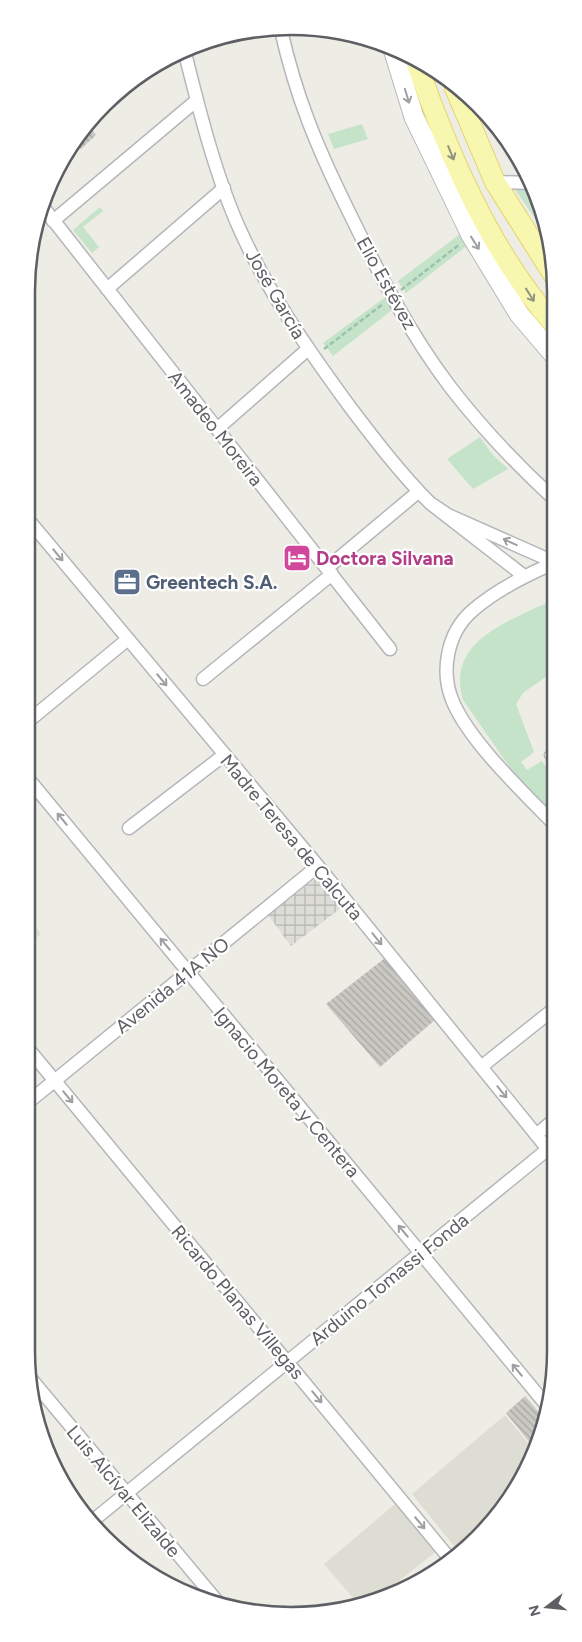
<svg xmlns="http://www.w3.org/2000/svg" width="582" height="1642" viewBox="0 0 582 1642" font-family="Figtree,sans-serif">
	<defs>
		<pattern id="industrial-grid" width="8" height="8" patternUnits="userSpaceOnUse" patternTransform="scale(1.25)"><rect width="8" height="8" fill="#dddcd7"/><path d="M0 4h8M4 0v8" fill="none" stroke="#b6b6b2"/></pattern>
		<pattern id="building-back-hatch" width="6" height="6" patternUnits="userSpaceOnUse" patternTransform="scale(1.25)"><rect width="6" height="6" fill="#cac8c2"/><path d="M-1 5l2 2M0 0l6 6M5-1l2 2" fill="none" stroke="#a7a6a1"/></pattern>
	</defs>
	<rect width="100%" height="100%" fill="#eeede5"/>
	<path fill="url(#industrial-grid)" d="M317,877L341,908L291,946L268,915Z"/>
	<path fill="#deddd3" d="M26,915L41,934L26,946Z
		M505,1415L533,1449L511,1498L458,1551L412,1494Z
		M395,1504L438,1550L375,1600L360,1606L324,1564Z"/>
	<path fill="#c4e3c8" d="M362,124L368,139L334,149L328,134Z
		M507,178L531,182L548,237Z
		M100,207L103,211L83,227L99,247L92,253L73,230Z
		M460,234L468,245L406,293L398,281Z
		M384,298L392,310L333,356L323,343Z
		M480,437L492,454L508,469L473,489L447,459Z
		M554,599V671L523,693L516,704L534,752L521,762L527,770L542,761L555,782V819L522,785L463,700C445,639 512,621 554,599Z"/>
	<path fill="url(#building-back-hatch)" d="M87,124L96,135L81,149L75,142L81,130Z
		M385,958L435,1020L380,1067L326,1004Z
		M525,1396L546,1421L534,1448L506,1413Z"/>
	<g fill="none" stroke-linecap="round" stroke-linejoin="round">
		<defs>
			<path id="lane" d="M548,755L555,763"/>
			<path id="street" d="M281,30C296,97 317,147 347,208C377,270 409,333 451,388C482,428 517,465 554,499
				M185,53C199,110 216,177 240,230C269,294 309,351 350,407C375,440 401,474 430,503
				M495,182L531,183
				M43,207L390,649
				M53,221L197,100
				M547,233V261
				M107,289L224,188
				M217,429L308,349
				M26,517L318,866L555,1158
				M554,563C526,575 496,590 472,611C447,633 440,672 453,702C470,742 524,793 555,825
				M327,568L418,492
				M524,576L430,503L448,515L554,562
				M203,679L332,574
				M26,723L128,639
				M26,776L548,1407
				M129,828L224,755
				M26,1046L450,1559
				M481,1067L555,1008
				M26,1104L318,866
				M536,1135L555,1119
				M32,1380L217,1601
				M90,1523L548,1149"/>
			<path id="secondary" d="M393,49L414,117L471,235L519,314L554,355"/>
			<path id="primary" d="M415,58C447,151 489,250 554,324
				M455,88L495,182L553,274"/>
		</defs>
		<use href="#lane" stroke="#b5b6bb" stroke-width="9"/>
		<use href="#street" stroke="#b5b6bb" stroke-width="15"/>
		<use href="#secondary" stroke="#b6b8be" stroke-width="21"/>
		<use href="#primary" stroke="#e5d467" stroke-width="22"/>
		<path stroke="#9cc1ac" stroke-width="2.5" stroke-dasharray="5 2.5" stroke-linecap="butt" d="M401,290L460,244
			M324,349L383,304"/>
		<use href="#lane" stroke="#fff" stroke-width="6"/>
		<use href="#street" stroke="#fff" stroke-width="12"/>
		<use href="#secondary" stroke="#fff" stroke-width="19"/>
		<use href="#primary" stroke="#f8f7b0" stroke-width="20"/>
	</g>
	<defs><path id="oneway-shaft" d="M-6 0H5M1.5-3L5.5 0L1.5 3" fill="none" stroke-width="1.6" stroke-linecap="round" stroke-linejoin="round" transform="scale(1.25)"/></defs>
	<g stroke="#9e9fa2">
		<use href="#oneway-shaft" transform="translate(407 96) rotate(73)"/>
		<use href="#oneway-shaft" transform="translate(475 243) rotate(58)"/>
		<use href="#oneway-shaft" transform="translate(510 542) rotate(-155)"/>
		<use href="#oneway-shaft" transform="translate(58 555) rotate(50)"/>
		<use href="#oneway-shaft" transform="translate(162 680) rotate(50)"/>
		<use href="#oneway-shaft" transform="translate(62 819) rotate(-130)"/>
		<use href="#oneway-shaft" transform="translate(377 939) rotate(51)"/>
		<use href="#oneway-shaft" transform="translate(165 944) rotate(-130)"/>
		<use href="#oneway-shaft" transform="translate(502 1092) rotate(51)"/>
		<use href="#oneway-shaft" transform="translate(68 1097) rotate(50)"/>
		<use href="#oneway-shaft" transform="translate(403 1231) rotate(-130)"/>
		<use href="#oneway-shaft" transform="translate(517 1370) rotate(-130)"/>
		<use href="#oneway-shaft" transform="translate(317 1397) rotate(50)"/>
		<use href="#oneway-shaft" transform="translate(420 1523) rotate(50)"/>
	</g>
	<g stroke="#93947f">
		<use href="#oneway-shaft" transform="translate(451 153) rotate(68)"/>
		<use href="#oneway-shaft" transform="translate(530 295) rotate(58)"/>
	</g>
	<defs>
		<symbol id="hotel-square" viewBox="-11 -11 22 22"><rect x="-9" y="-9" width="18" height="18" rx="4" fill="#d1479c" stroke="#fff"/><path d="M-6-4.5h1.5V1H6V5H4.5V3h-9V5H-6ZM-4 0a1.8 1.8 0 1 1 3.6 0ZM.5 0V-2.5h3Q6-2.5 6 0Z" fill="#fff"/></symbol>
		<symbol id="office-square" viewBox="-11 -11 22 22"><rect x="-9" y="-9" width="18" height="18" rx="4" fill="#5c6f8a" stroke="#fff"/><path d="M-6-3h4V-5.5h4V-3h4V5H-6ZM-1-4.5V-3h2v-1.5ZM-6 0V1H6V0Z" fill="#fff"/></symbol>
	</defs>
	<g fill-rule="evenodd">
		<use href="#hotel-square" x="281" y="542" width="32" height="32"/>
		<use href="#office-square" x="111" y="566" width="32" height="32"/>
	</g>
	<g text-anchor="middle" stroke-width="4.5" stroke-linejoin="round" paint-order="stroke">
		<g font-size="19" fill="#5d5f64" stroke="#fff">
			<text transform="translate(387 283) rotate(61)" y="7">Elio Estévez</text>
			<text transform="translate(276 294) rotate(60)" y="7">José García</text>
			<text transform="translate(216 428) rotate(52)" y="7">Amadeo Moreira</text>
			<text transform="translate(292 837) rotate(50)" y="7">Madre Teresa de Calcuta</text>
			<text transform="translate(172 985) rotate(-39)" y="7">Avenida 41A NO</text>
			<text transform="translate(287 1092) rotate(50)" y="7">Ignacio Moreta y Centera</text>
			<text transform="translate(389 1279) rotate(-39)" y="7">Arduino Tomassi Fonda</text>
			<text transform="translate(238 1302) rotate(50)" y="7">Ricardo Planas Villegas</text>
			<text transform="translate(124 1491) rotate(50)" y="7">Luis Alcívar Elizalde</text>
		</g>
		<g font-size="19" font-weight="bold" fill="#b23c85" stroke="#fff" text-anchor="start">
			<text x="316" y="565">Doctora Silvana</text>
		</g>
		<g font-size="19" font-weight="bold" fill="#4e5e75" stroke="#fff" text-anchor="start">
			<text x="146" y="589">Greentech S.A.</text>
		</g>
	</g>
	<path d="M0 0H582V1642H0ZM291 35H291A256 256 0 0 1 547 291V1351A256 256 0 0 1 291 1607H291A256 256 0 0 1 35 1351V291A256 256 0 0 1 291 35Z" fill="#fff" fill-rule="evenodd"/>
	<path fill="none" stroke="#5d5f64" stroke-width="2.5" d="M291 35H291A256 256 0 0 1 547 291V1351A256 256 0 0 1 291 1607H291A256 256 0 0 1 35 1351V291A256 256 0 0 1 291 35Z"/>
	<g transform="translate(547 1607) rotate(254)" stroke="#ffffff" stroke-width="4" paint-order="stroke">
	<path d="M0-4L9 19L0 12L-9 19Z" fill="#5d5f64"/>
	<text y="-8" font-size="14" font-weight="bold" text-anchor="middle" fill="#5d5f64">N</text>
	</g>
</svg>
